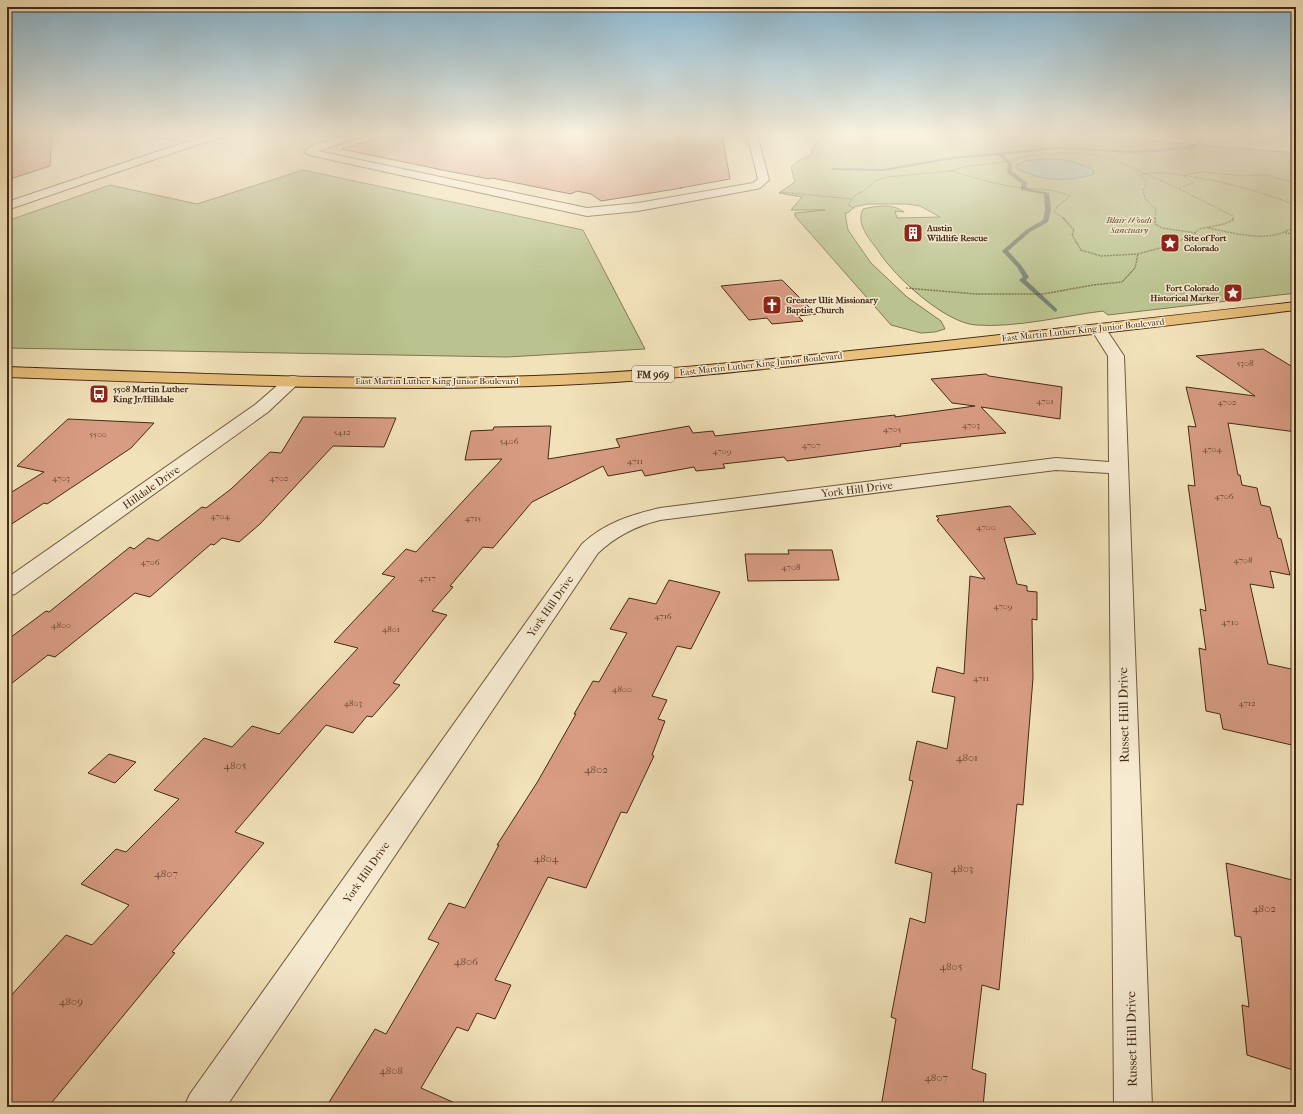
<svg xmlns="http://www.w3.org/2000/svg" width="1303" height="1114" viewBox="0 0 1303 1114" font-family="'IM FELL French Canon',serif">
	<rect width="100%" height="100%" fill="#f2e2b9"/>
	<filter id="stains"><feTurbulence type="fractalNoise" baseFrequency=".005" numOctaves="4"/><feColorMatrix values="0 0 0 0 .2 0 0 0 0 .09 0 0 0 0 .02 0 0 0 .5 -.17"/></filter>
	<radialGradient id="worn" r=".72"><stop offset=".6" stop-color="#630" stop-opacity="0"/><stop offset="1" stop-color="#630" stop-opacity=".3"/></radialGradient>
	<path fill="#bac38f" stroke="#807652" d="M826,134H1066L1296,153V293L1108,315L1103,311C1063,316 1016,328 976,325C945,323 895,277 879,252C871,240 855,225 863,209C877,206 892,203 904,212L895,211L897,218L940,217L920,206L907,204H867L854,207L848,213H845L848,230L871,263L907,297L941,321L945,329L935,332L921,333L891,325L795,216V213L825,210H791L802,197L779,193L795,182L791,167L799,160L811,155L813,147Z
		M303,170L583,230L645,349L507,357L7,348V221L110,185L197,204Z"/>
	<path fill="#9cbdb4" stroke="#798274" d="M1041,159C1064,159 1072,160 1092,169L1094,174C1070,182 1037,182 1016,167V165L1026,161Z"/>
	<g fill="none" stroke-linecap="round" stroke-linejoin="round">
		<path fill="#798274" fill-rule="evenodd" d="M1195,134H1199L1201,143L1192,148L1154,152L1132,153L1058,149L1003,155L1012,164L1011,171L1027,182L1026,188L1049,193L1051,210L1048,222L1030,232L1008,251L1021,265L1029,277L1026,280L1057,309V311L1055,312L1020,281L1019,280L1023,277L1017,267L1002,251L1026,230L1043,220L1045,210L1044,194L1021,190V183L1007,173L1008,164L998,155L953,159L883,171L833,170L831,169L833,168L883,169L953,157L1058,147L1132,151L1191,146L1197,142Z"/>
	</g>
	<path fill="#d89c83" stroke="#452a15" d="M7,134H52L50,166L7,180Z
		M391,134H722L730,179L680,188H682L601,201L591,194L577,191L571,194L492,178L489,179L437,169H438L341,149Z
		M782,280L816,314L798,316L803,321L772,324L767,318L749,320L721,286Z
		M1263,349L1296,369V432L1228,423L1238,475H1240L1242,485L1257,488L1261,505L1270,507L1278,538L1281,539L1290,575L1270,571L1274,588L1250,584L1268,664L1296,670V746L1223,729L1220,714L1206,711L1199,648L1206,650L1200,609L1206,611L1188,485L1195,486L1188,426L1196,427L1186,387L1255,396L1196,356Z
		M986,374L989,376L1062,387L1060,419L981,407L1006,433L900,444L901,446L787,461L784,457L723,464L725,468L696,471L694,467L645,476L642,470L608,476L603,466L532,502L493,548L483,547L450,586L453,587L432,611L447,615L393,683L400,685L372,717L367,716L353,733L326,725L235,832L264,843L172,952L175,953L48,1107H7V1000L66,935L92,945L129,905L81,884L116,849L126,852L179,799L154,790L204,738L232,747L252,726L279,734L358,648L334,642L395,577L382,574L406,549L416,552L502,459L465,460L471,431L493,430L494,427L551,426L548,459L620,447L616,439L689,426L693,433L713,431L715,436L895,415V417L975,406L952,403L931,379Z
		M303,417L396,418L384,447L333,446L260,524L239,542L222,538L214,545L211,544L150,597L135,593L55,657L48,655L7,687V640L46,611L49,612L130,547L134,549L148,538L158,541L202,507L206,508L231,489L270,452L281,453Z
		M68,419L154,423L131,448L47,504L44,503L7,527V495L44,472L17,466Z
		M1010,506L1036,534L1004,538L1017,584L1027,586V591L1037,592V620L1032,619L1033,678L1025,779L1023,805L1017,804L999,990L982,985L972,1069L986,1074L983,1107H881L896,1019L891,1017L910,918L925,923L932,873L895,863L913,781L909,780L917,741L947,749L955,697L932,692L937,667L964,674L970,576L985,579L937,520L939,519L936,516Z
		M788,550H832L839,580L748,581L745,554H789Z
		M669,580L720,592L691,649L677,646L652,696L667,700L658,719L665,721L652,755L654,756L627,813L621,812L586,888L548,877L495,980L511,985L495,1019L477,1013L468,1031L457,1027L421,1088L464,1107H326L375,1029L386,1034L439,943L428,939L449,903L465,908L499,845H497L538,781L576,714H574L593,681L599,682L627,633L610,629L629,598L656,604Z
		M109,754L136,762L115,783L88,773Z
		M1226,863L1296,881V1071L1247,1055L1242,1005L1249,1007L1241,937L1235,936Z"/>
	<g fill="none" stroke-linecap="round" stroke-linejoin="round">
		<defs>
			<path id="minor" d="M145,134C157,133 189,132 199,138L215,134H230L228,136L196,145L7,210V202L189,141L150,137Z
				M352,134H366L364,136L318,151L587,208L638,203L753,183L758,179L747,134H757L769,180L760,188L756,189L638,211L587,216L309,155L304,152L313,145Z
				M1099,324L1104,326L1124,356L1152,1107H1114L1109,473L1056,470L660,520C636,526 616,536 598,553L226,1107H184L190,1094L582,544C605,523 630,515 660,508L1056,458L1109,462L1108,356L1091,329L1094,326Z
				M293,376L299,377L301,381L268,412L15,594L7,596V578L256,404L287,377Z"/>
			<path id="major" d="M1296,302V310C1148,328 999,345 850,360C753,370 657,381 559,385C375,393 191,383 7,377V367C191,373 375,383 559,375C657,371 753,361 850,351C999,336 1148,318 1296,302Z"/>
		</defs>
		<use href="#minor" stroke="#70583e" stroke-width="2"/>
		<use href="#major" stroke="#452a15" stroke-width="2"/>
		<path stroke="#452a15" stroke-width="1" stroke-dasharray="0.5 1" stroke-linecap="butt" d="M951,171C970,176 989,183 1009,186C1030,190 1050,187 1070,196L1057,207L1054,212L1065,219
			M951,171L963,167L1011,161L1027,156L1066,152L1097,155L1115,160L1171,185L1233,216V219
			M1179,188L1193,183L1184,176L1188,174L1203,172L1245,176L1266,175L1296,183
			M780,192L852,199
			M855,209L848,205L855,195L864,191L875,181L888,177L951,171
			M1155,219L1156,209L1145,199L1143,189L1147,183L1140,175C1153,171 1167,173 1180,175C1220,180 1258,191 1296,205"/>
		<path stroke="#452a15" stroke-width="1.5" stroke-dasharray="0.5 1" stroke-linecap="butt" d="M1063,218L1074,230L1072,235L1081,250L1101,256L1138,254L1167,246L1193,235L1199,229L1224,224L1233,220V218
			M1155,218V224L1162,228L1196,233
			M1208,228C1235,233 1272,245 1296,225
			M1285,233L1296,234
			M906,288L976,294H1043L1093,285L1122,282L1135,268L1138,254"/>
		<use href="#minor" fill="#f7ecd2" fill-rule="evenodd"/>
		<use href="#major" fill="#e9c17c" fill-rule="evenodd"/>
	</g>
	<linearGradient id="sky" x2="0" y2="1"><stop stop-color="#89b8d3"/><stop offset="0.46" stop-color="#f9f2e0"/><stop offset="1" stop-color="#f9f2e0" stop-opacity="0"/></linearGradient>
	<rect width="1303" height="290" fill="url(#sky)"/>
	<defs>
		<symbol id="building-square" viewBox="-11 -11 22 22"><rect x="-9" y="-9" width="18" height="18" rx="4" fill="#8f2418" stroke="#f7ecd2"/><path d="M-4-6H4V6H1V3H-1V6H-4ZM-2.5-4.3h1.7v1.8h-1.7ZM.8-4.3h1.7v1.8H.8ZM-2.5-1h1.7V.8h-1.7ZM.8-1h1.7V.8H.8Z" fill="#fff"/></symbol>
		<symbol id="sight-square" viewBox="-11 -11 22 22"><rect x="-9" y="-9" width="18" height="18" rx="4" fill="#8f2418" stroke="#f7ecd2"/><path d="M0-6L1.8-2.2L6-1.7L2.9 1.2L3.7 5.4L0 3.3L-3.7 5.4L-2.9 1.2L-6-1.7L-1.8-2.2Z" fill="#fff"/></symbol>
		<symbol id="church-square" viewBox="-11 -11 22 22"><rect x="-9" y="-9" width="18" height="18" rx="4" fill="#8f2418" stroke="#f7ecd2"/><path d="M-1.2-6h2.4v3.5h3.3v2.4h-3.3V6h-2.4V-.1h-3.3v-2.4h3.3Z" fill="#fff"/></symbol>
		<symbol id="bus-square" viewBox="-11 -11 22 22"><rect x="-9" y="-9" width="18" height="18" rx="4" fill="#8f2418" stroke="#f7ecd2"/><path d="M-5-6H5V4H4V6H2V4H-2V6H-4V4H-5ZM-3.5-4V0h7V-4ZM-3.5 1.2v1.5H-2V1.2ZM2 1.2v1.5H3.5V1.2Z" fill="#fff"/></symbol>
	</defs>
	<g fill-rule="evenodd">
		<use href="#building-square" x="902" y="222" width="22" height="22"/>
		<use href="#sight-square" x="1159" y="232" width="22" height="22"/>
		<use href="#sight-square" x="1222" y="282" width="22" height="22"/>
		<use href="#church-square" x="761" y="294" width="22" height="22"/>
		<use href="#bus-square" x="88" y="383" width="22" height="22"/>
	</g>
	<g text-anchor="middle" stroke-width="3" stroke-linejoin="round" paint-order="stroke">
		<g font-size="9" font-style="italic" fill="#625034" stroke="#f7ecd2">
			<text x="1129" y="223">Blair Woods<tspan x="1129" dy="10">Sanctuary</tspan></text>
		</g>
		<g font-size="9" font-weight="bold" fill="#452a15" stroke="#f7ecd2" text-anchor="start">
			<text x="927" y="231">Austin<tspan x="927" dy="10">Wildlife Rescue</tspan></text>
			<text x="1184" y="241">Site of Fort<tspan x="1184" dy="10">Colorado</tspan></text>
			<text x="1219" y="291" text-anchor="end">Fort Colorado<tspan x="1219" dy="10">Historical Marker</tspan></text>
			<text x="786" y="303">Greater Ulit Missionary<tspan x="786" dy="10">Baptist Church</tspan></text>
			<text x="113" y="392">5508 Martin Luther<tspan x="113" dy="10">King Jr/Hilldale</tspan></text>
		</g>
		<g font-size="9" fill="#452a15" stroke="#f7ecd2">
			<text transform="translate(1083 330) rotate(-6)" y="3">East Martin Luther King Junior Boulevard</text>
			<text transform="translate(761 364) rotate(-6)" y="3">East Martin Luther King Junior Boulevard</text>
			<text x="437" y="384">East Martin Luther King Junior Boulevard</text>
		</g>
		<g font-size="9" fill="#6a4630">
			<text x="1245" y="366">5308</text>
			<text x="1045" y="404">4701</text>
			<text x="1227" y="405">4702</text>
			<text x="971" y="428">4703</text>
			<text x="892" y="432">4705</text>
			<text x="342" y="435">5412</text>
			<text x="98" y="437">5500</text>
			<text x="509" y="444">5406</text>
			<text x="811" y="448">4707</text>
			<text x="1212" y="452">4704</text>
			<text x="722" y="454">4709</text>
			<text x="635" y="464">4711</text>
			<text x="61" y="481">4703</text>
			<text x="279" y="481">4702</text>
			<text x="1224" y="499">4706</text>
			<text x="220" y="519">4704</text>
			<text x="473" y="521">4715</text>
			<text x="986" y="530">4700</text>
			<text x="1243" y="563">4708</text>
			<text x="150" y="565">4706</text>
			<text x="791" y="570">4708</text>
			<text x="427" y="581">4717</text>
			<text x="1003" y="609">4709</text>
			<text x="663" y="619">4716</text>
			<text x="1230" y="625">4710</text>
			<text x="61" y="628">4800</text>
			<text x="391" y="632">4801</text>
			<text x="981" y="681">4711</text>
			<text x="622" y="692">4800</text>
			<text x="353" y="706">4803</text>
			<text x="1247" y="706">4712</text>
		</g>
		<rect fill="#f7ecd2" stroke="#7a644e" stroke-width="1" x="632" y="366" width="42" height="16" rx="3"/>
		<g font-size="10" font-weight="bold" fill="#452a15">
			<text x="653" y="378">FM 969</text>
		</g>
		<g font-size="11" fill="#452a15" stroke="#f7ecd2">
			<text transform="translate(151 487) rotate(-35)" y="4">Hilldale Drive</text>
			<text transform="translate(857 489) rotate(-7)" y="4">York Hill Drive</text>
			<text transform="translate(550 606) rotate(-55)" y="4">York Hill Drive</text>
			<text transform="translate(366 872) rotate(-55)" y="4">York Hill Drive</text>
		</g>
		<g font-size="11" fill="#6a4630">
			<text x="967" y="761">4801</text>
			<text x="235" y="769">4805</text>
			<text x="596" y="773">4802</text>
			<text x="546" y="862">4804</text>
			<text x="962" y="872">4803</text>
			<text x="166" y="877">4807</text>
			<text x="1264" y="912">4802</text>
			<text x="466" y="965">4806</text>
			<text x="951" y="970">4805</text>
			<text x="71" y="1005">4809</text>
			<text x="391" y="1074">4808</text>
			<text x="936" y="1081">4807</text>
		</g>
		<g font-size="13" fill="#452a15" stroke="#f7ecd2">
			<text transform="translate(1123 715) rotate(-91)" y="5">Russet Hill Drive</text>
			<text transform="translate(1131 1039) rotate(-91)" y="5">Russet Hill Drive</text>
		</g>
	</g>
	<rect width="1303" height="1114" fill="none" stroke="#f2e2b9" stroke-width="24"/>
	<rect x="8" y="8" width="1287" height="1098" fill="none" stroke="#452a15" stroke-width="2"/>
	<rect x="12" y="12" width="1279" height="1090" fill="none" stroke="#452a15"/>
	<rect width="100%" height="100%" filter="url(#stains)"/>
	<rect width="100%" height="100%" fill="url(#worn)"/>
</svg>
